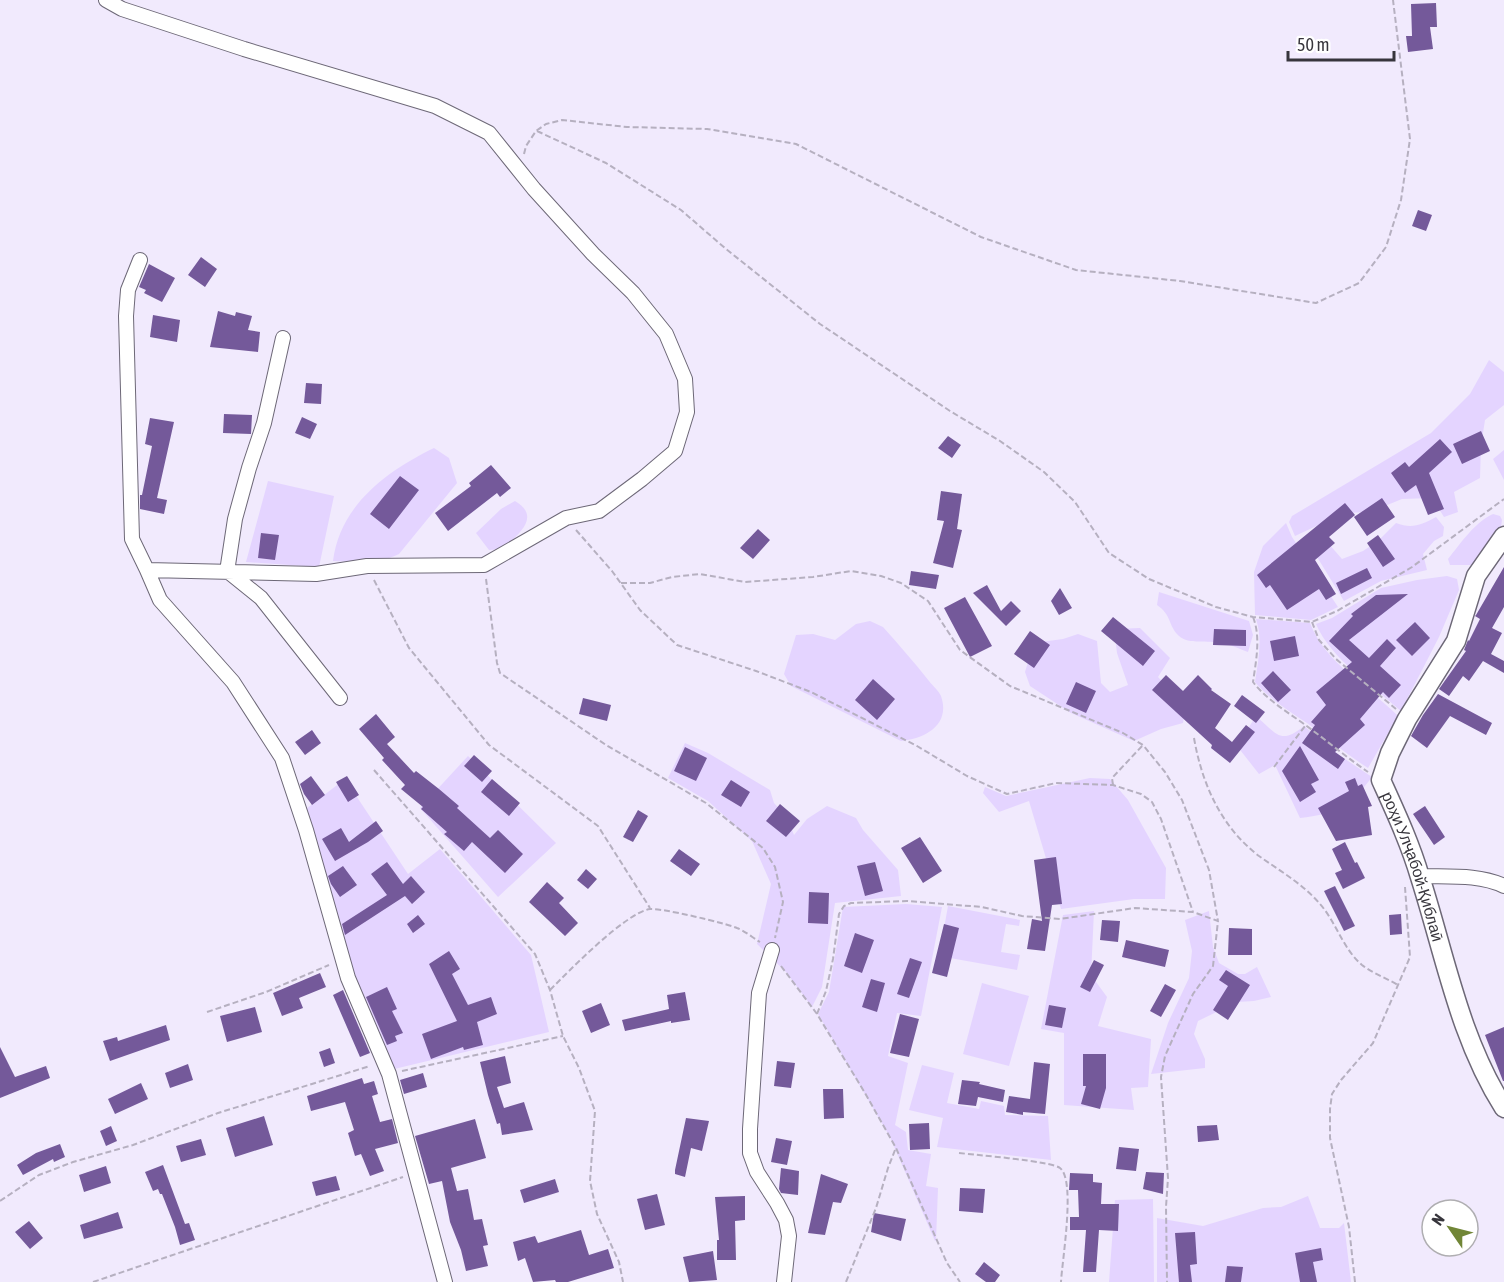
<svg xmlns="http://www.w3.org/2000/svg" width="1504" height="1282" viewBox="0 0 1504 1282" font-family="'Asap Condensed',sans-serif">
	<rect width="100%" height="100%" fill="#f1eafd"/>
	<path fill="#e4d4ff" d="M1489,360L1504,372V405L1485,420L1481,446L1480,478L1454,492L1458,512L1444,517L1432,498L1402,499L1370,512L1344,513L1295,536L1289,522L1292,516L1431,433L1470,394Z
		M434,448L449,458L457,483L399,554C378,564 356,562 333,561C340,505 387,471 434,448Z
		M1504,450V480L1493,459Z
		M268,481L334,496L319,567L246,562Z
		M515,501C542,517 518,534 503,549L489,550L476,533L501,509Z
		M1493,514L1500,516L1502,520L1501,527L1476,565H1450L1448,559C1461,543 1474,523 1493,514Z
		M1436,517L1444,527L1443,536L1434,541L1423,554L1427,570L1381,581L1344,601L1314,552L1328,543L1342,559L1363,551L1378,541L1396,523C1412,529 1421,525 1436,517Z
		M1286,523L1292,537L1338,607L1311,620L1255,615L1254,572L1263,546Z
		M1447,576L1457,579L1459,590L1439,637L1401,711C1374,687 1330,658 1316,624L1332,618L1381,588L1417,580Z
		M1159,592L1249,621L1253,635L1248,652C1239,649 1230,644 1221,643C1208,640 1189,645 1179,636C1168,626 1172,615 1157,605Z
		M1256,619L1310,623C1325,663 1369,687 1398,716L1368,768C1346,754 1327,738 1307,723C1288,710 1269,699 1255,682C1258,662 1263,639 1256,619Z
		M870,621L883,627C899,645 914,662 929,681C933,686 939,691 941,696C951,725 925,739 901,741L791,686L784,674L796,635L813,634L835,640L856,624Z
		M1140,628L1170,658L1158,677L1186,706L1183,723L1161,729L1134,741L1071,713L1030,686L1025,672L1032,649L1041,642L1063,639L1078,634L1097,641L1101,683L1110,692L1128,685L1117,653L1114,629Z
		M1256,716C1276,733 1280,746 1304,726L1339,755L1372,777C1350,806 1336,814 1300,818L1275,765L1259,774L1237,746Z
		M685,743L708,753L770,790L774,803L787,817L794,835L807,819L827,806L856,818L863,830L898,870L901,896L835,903L822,987L812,1007L786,972L757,944L771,884L752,841L708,801L668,778Z
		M468,756L556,843L498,897L420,808Z
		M1090,778L1110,779L1128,800L1166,868L1165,899H1134L1061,909L1029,801L999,812L983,793L985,787L1006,796Z
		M345,779L408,874L440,849L531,955L549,1032L390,1070L347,963L302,812Z
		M906,904L942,907L921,1016L897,1013L888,1056L908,1063L895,1125L906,1132L908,1150L931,1154L926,1186L938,1188L936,1240L935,1241L890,1137L818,1014L829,992L843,907Z
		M948,906L1020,920L1019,926L1006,924L1001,952L1020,955L1017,970L939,956Z
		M1094,911L1091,975L1107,997L1098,1026L1151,1039L1148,1087L1131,1088L1134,1110L1064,1105V1033L1041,1029L1063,915Z
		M1209,911L1213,947L1219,963L1238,974H1245L1257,967L1271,997L1254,1001L1237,1002L1198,1021L1194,1034L1205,1059V1068L1151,1074L1168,1023L1189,978L1192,951L1185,920Z
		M982,983L1029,996L1009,1066L963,1054Z
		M922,1065L954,1073L947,1103L979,1109L981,1101L1004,1106L1005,1115L1048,1116L1051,1160L937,1147L943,1118L909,1110Z
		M1308,1196L1320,1228H1339L1344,1223L1351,1282H1157V1218L1203,1226L1263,1208L1281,1207Z
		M1153,1199L1154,1282H1109L1115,1200Z"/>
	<path fill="#74599a" d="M1436,3L1437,27H1430L1433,49L1408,52L1406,36H1412L1411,4Z
		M1418,210L1432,215L1426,231L1412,226Z
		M201,257L217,269L205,287L188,275Z
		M149,264L175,278L162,302L144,293L146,290L139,287Z
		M218,311L235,316L236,312L252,316L248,330L260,332L258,352L210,347Z
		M153,315L180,320L177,342L150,337Z
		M306,383L322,384L321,404L304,403Z
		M224,414L252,415L251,434L223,433Z
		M302,417L317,424L310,439L295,433Z
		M150,418L174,422L157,498L167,500L164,514L140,509V495H142L152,446L145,444Z
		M1481,431L1490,451L1462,464L1453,444Z
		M948,436L961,445L952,458L938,448Z
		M1440,439L1452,452L1429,473L1444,509L1428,515L1416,485L1405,493L1391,473L1405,462L1409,467Z
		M491,465L511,488L500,497L497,493L448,531L435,513L471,486L469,483Z
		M400,476L419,490L389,529L370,514Z
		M941,491L962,494L957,529L962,530L953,568L933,563L944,521L937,520Z
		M1382,498L1395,517L1367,536L1354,517Z
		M1345,503L1355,515L1329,537L1335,543L1315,560L1336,594L1326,600L1319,589L1287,610L1270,585L1266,588L1257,575Z
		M758,529L770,540L753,559L740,548Z
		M261,533L279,535L275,560L258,558Z
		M1378,535L1395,559L1383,567L1367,543Z
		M1504,567V607L1492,628L1502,633L1491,654L1504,661V673L1483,661L1469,681L1463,676L1449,696L1439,689L1466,651L1464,650L1468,640L1469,641L1480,619L1475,616L1476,615Z
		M1367,568L1372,578L1341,594L1336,583Z
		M911,571L939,575L936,589L909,585Z
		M987,585L1001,611L1011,601L1021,611L1006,626L973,593Z
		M1060,588L1072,608L1059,615L1051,601Z
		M1408,594L1349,640L1369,658L1387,639L1396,648L1380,666L1401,685L1389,698L1383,692L1360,719L1365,725L1335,752L1345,759L1338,769L1302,743L1315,725L1311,722L1326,705L1316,692L1352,662L1329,641L1353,616L1351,614L1376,595Z
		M965,597L992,646L970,657L944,608Z
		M1113,617L1155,651L1143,666L1101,631Z
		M1415,622L1430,638L1412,656L1396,640Z
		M1214,629L1246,630V646L1213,645Z
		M1030,631L1050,645L1034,668L1014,654Z
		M1295,636L1299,656L1274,661L1270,641Z
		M1273,671L1291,690L1278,702L1261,683Z
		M1166,675L1183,691L1198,675L1212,689L1211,690L1231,704L1215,728L1232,742L1246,725L1255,732L1230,763L1211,748L1212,745L1152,690Z
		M873,679L895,699L877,720L855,700Z
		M1076,682L1096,691L1086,713L1066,704Z
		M1438,694L1492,723L1486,735L1450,716L1427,748L1411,736L1423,715Z
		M1242,695L1265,712L1256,723L1234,706Z
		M583,698L611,705L607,721L579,714Z
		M376,714L395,737L387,744L414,773L416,771L439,789L459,806L457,808L490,838L498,830L523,854L505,873L472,842L464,851L444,834L447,832L421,809L423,807L401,789L405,785L382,760L384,758L359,729Z
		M312,730L321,743L305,755L295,742Z
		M1300,746L1319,780L1311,784L1316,792L1300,802L1282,771Z
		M685,747L707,758L696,781L674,771Z
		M474,755L492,771L482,782L464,766Z
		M311,776L325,795L312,805L304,794L300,784Z
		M347,776L359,795L348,802L336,782Z
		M1355,778L1358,786L1362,784L1372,806L1368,807L1372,835L1336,841L1318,808L1349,791L1345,782Z
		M492,779L520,803L509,816L481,792Z
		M731,780L750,792L741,807L721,795Z
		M780,804L800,821L786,837L766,821Z
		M1425,806L1445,837L1434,845L1413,814Z
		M638,810L648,816L633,842L623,837Z
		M376,821L383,831L368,842L335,861L322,839L341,828L349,842Z
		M920,837L942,871L923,883L901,848Z
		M1345,842L1355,863L1357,862L1365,878L1343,889L1335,873L1342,870L1332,849Z
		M679,849L700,864L691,876L670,861Z
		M1056,857L1062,904L1052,905L1045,951L1027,949L1032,919L1042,921L1034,860Z
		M387,862L403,884L411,876L425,892L412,904L405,896L345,935L342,924L387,895L371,874Z
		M875,862L883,891L865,896L857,866Z
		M343,866L357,885L340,897L331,884L328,876Z
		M586,869L597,879L588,889L577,880Z
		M547,882L564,898L559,903L578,923L565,936L529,902Z
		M1335,886L1355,926L1344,931L1324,891Z
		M809,892L829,893L828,924L808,923Z
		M1401,914L1402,934L1390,935L1389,915Z
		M418,915L425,924L413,933L407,924Z
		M1102,920L1120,921L1118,942L1100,940Z
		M944,924L959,928L947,977L932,973Z
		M1229,928L1252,929V955H1228Z
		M855,933L874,940L862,973L844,966Z
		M1126,940L1169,950L1165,967L1122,957Z
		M449,951L460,969L452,974L468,1005L491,997L497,1014L477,1022L483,1045L464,1050L463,1047L431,1059L422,1034L457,1021L429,964Z
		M910,958L922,962L909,998L897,994Z
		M1094,960L1104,965L1090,992L1080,987Z
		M1226,970L1250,985L1228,1020L1213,1010L1228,986L1219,980Z
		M320,973L326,987L299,998L303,1008L282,1016L273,993Z
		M871,979L885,983L877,1012L862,1007Z
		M1165,984L1176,990L1161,1017L1150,1011Z
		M387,987L397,1009L392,1011L403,1033L395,1036L397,1041L387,1045L366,997Z
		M343,990L370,1053L360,1057L333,995Z
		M685,992L690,1020L671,1023V1021L625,1031L622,1020L669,1009L667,995Z
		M601,1003L610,1025L591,1033L582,1011Z
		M1049,1005L1066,1008L1062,1028L1045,1025Z
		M255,1007L262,1032L227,1042L220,1016Z
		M900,1014L919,1019L909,1057L890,1053Z
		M166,1025L170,1040L110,1061L103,1041L117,1037L118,1041Z
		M1504,1027V1081H1503L1485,1035Z
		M0,1047L15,1077L46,1066L50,1078L0,1098Z
		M330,1048L335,1063L324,1067L319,1052Z
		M1083,1054H1106V1088L1100,1109L1081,1104L1086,1086H1083Z
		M505,1056L511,1083L497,1087L504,1108L524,1102L533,1130L502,1135L500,1123L497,1124L488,1095L480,1062Z
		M777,1061L795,1063L791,1088L774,1086Z
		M1034,1062L1050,1064L1045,1114L1023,1112V1115L1006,1112L1009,1096L1030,1099Z
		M188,1064L193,1080L170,1088L165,1073Z
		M423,1073L427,1087L404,1094L400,1080Z
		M362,1078L364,1084L374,1081L378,1094L372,1096L380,1122L392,1119L398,1143L375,1149L384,1171L370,1176L361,1154L355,1156L348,1133L354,1130L345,1102L311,1111L307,1096Z
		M962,1080L980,1082L979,1084L1005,1090L1003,1102L978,1097L976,1106L958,1104Z
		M141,1083L148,1099L115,1114L108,1099Z
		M823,1089H843L844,1118L824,1119Z
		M264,1116L273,1145L235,1157L226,1128Z
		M686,1118L709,1121L702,1151L691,1148L685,1177L675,1174V1170Z
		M475,1119L486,1158L451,1168L457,1191L468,1189L474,1220L482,1219L488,1245L483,1246L488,1266L466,1271L461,1250L450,1222L442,1181L429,1184L415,1136Z
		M929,1123L930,1149L910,1150L909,1124Z
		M1217,1125L1219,1140L1198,1142L1197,1126Z
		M111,1126L117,1141L106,1146L100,1131Z
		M776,1138L792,1141L787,1165L771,1162Z
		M201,1139L206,1155L181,1162L176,1146Z
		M60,1144L65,1157L54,1162L53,1159L23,1175L17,1165L36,1153Z
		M1119,1147L1139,1149L1136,1171L1116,1169Z
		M163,1165L185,1224L189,1223L195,1240L180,1245L175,1227L162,1194H160L158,1189L153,1191L145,1172Z
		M106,1166L111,1183L84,1192L79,1175Z
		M781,1168L799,1171L798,1195L781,1193L779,1189Z
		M1146,1172L1164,1173L1163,1194L1143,1189Z
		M1070,1173L1093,1174V1182L1102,1183L1101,1204H1119L1118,1231L1099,1230L1096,1272H1083L1086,1230H1070V1217H1079L1078,1190H1069Z
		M821,1174L848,1184L841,1203L833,1202L825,1235L808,1233Z
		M336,1176L340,1190L316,1196L312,1182Z
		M555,1179L559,1192L524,1203L520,1190Z
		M960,1188L985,1189L983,1213L959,1211Z
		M657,1194L665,1225L645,1230L637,1199Z
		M745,1196V1220L735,1221L736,1260H717V1240H719L715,1197Z
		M118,1212L123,1228L84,1239L80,1225Z
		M874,1213L906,1219L901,1241L871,1232Z
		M29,1221L43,1238L30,1249L15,1232Z
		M581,1230L589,1255L608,1249L614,1268L568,1282H556L555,1280L533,1282L525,1258L518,1261L513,1242L535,1236L538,1243Z
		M1195,1232L1197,1264L1190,1265L1192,1282H1179L1175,1233Z
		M1321,1248L1323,1260L1313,1262L1317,1282H1300L1295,1253Z
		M713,1251L717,1280L689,1282L683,1257Z
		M984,1262L1000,1275L995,1282H986L975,1274Z
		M1227,1266L1243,1267L1241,1282H1225Z"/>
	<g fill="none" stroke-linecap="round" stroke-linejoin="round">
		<defs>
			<path id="street" d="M106,0L122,9L244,49L435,106L489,133L534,189L593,254L633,293L666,334L685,379L687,412L675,451L642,479L599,511L566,518L484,565L367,566L316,574L147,570L160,600L233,682L282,758L306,830L348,978L389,1074L445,1282
				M140,260L128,290L126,316L132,539L147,570
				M283,338L264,423L249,468L235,519L228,565L230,573L261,598L340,698
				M1420,876C1448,877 1479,874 1504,886
				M772,950L759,993L750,1129V1153L757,1172L777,1203L786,1220L789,1236L784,1282"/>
			<g id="secondary">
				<path id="s1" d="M1504,536L1476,576L1456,641L1407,719L1390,753L1381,780C1395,811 1410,843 1420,877C1445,955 1459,1037 1504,1108"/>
			</g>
		</defs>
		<use href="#street" stroke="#6d6877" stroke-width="16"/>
		<use href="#secondary" stroke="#6d6877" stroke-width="21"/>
		<path stroke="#b6b0c0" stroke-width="2" stroke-dasharray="6 3" stroke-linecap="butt" d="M537,131L606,163L681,210L726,249L820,324L950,411L1000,441L1044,472L1075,502L1109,553L1149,579L1216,607L1253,617L1312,622L1337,611L1412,567L1504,499
			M524,154L526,146L536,131L546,124L562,120L627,127L707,129L796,144L981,237L1076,270L1180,281L1316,303L1359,283L1386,247L1401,200L1410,139L1393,0
			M576,530L612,571L640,610L677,645L756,671L811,692L917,746L967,776L1007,794L1056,783L1113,785L1141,794L1152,802L1161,819L1193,912
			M486,579L497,663L500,673L606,745L706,803L763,848L775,867L783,902L775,938
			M374,580L409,648L489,745L598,826L650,908
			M621,583H650L672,577L700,574L745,582L813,577L851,571L881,576L901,583L928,601L960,650L1010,686L1123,733L1143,745L1165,772L1182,800L1209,870L1218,921
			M1253,617C1261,637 1256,661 1253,682C1267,700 1286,711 1304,724C1326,740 1346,757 1368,772
			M1312,622L1319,640L1336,659L1396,709
			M1194,738C1202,784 1221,827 1259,856C1280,871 1303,884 1320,904C1336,922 1343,949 1362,965C1372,973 1386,978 1398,985
			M1274,767L1305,726
			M374,770L535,954L550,990L563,1036L579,1068L595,1111L590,1181L597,1214L619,1262L623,1282
			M1113,785L1112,778L1143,745
			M781,966L817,1014L865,1093L896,1148L947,1263L960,1282
			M550,990C569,971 625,913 650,909C662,908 725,923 737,928C745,931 753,938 760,942
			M207,1012L266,992L329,965
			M817,1014L826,991L833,959L839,914L844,906L851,903L907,901L982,907L1022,916L1060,919L1135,908L1193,912L1218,921L1213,966L1193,994L1165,1056L1161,1077L1168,1178L1166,1207L1167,1282
			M402,1071L563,1036
			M959,1153C976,1155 1051,1161 1060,1168C1076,1180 1062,1261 1061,1282
			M0,1201L39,1175L73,1162L133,1145L218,1113L370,1066
			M93,1282L403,1177
			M846,1282L876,1208L888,1168L895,1150
			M1355,1282L1349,1227L1330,1138V1109L1332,1094L1341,1080L1373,1043L1410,957L1405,887"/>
		<use href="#street" stroke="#fff" stroke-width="14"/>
		<use href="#secondary" stroke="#fff" stroke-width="18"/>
	</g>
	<g text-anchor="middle" stroke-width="6" stroke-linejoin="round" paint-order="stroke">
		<g font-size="16" fill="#37353c" stroke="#fff">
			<text dy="6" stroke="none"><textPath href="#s1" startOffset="368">роҳи Улҷабой-Қиблаӣ</textPath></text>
		</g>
	</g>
	<g transform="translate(1450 1228) rotate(305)"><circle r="28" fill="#ffffff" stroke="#afaeb1" stroke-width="1.5"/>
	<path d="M0-4.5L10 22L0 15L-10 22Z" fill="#718637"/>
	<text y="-9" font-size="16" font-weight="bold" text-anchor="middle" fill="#37353c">N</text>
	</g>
	<path d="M1288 51v9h106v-9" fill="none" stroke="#37353c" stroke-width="3"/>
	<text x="1297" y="51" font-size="18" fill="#37353c" stroke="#ffffff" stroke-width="4.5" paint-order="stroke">50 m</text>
</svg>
